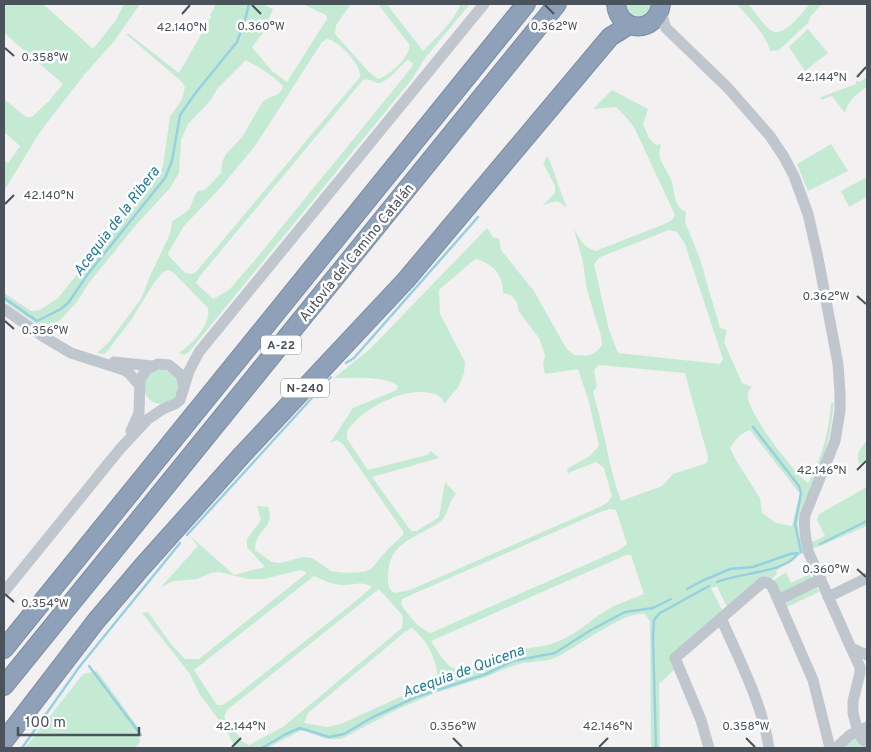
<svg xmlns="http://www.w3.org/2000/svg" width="871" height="752" viewBox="0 0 871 752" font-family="Overpass,sans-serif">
	<rect width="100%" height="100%" fill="#f2f0f0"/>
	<path fill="#c4ead4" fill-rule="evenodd" d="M4,4H43L93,49L116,20L124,4H140L115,40L84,75L40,132L4,191V160L8,163L20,146L4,132V99L26,117H32L49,101L63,84L4,33Z
		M216,4H262L273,9L262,34L252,47L272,71L287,82L327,19L326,15L303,4H351L336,25L335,34L368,71L378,79C389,76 412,56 409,44L378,4H386L389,7L423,51C437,37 453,22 461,4H470L425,58L412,79L189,352L184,355L179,353C192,344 211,326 208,308L173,272L168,270L163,272L154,283L131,320L105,354L97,353L109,342L141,299L150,276L170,234L172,222C177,217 184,215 189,209C193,203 193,196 198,191L205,190L221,173L223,160L226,154L242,137L262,103C269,94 280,99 283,86C272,75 260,68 246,60L217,89L211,100L188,124L181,140L179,173L170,188L135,226L89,283L76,303L60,320L45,330L4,301V293L31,311L40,310L58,298L111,232L153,185L163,166L170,117L182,99L185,87L182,82L126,34H129L179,73L211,17L210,15ZM327,39C338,40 362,65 360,77L196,272L192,274L185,273L169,256L168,253L184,226L221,187L255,146L322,42ZM409,60L413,64L412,67L255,260L229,290L213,299L196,283L199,277L363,80C370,78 373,83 379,83C388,82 399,67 406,61Z
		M623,4H655L646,19L631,18Z
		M737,4H748C754,10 765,28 772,31C786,37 802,12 810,4H822L810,17L809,22L779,50L770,51C766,33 748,18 737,4Z
		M808,29L828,53L805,71L789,47Z
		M867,77V87C857,94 848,100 845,113L832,96L821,100V97L856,84V81L860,82Z
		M612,90L648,109L643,124L649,138L656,145L661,144C656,159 664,165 670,177C676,188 671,205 686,212L685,222L700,259L720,328L727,330L724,342L742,383L752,387C749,390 747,393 748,398C751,417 792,470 808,483C822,459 829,431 831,403H834C832,418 831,433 826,448C822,461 817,476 811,488C800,509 793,522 803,546L825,536L817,520L819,514L867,487V526L803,553L776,571L777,574L771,579L765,577L727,607L717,586L711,588L722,610L670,660L674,670L659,684L660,748H652L651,745L650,621L645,614C626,610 578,646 559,656L549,660L523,663L510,667L483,678L435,693L396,710L341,739H326L305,731H300L267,748H235L226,729L200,695L190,674L142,613L148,612L171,644L185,659H199L307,573L301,570L263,579H249L219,572L211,573L197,579L174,581L161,587L198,546L189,535L234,575L265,567L247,547V539L261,520L257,506L268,507C276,530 255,528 255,550L272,562L280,563L303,557L312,558L331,571L345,573L363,572L371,569L388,549L403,535V531L343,444L337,440L330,443L353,408L397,390L398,386C384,375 352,378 334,378L370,349L487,228L493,237L499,239L501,250L534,291L566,348L574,355C588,356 593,357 602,345L601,336L587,290L583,262L574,229C580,240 584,248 596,251L667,223L672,220L675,215L635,129L627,118L616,107L593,109ZM669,230L677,232L685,244L723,359L720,364L618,353L609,330L594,264L600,257ZM475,259C492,262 504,276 503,293L511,295L517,302L519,312L539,338L545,355L543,365L545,374L578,369L589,402L599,446L590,456L567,469L568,473L596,462L604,468L612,496L607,503L602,506L410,590L394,593C388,589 388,584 388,576C389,547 405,542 428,529C432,527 438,524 441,521C449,513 448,502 456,494L445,482L439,517L417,531H411L372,477L439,458L431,451L427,455L368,470L347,439V431C362,409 402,387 430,393C437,394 442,396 444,404L459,386L464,373L465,362L440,314L439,290ZM599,365L685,373L708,457L707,463L673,474L662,486L621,501C608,466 604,428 593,392L597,386L594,370ZM750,430L800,494L792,526L776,523L762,513L760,498L737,462L730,448C735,439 740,434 750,430ZM610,509L616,510L627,544L619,550L431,633C420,630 407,614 401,604L402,599L411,595L600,512ZM626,555H631L644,594C633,599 622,602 612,607C593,617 578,634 557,642C542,648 525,647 509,653C494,658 477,672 459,670C446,668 438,651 431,641ZM314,576C323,580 331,584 341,585C353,586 361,580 372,587L357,600L237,695L223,705H217L194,670ZM379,589L403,616L402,628L283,727L249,745L243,742L224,717L227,710ZM412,628C426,639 436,657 437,674L426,685L341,724L327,727L304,723L308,713L406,631Z
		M831,144L848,171L808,191L797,164Z
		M548,156L567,209C558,198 554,201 542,206L555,193V186L543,163Z
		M867,177V197L849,207L841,191Z
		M144 387a17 17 0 1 1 34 0a17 17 0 1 1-34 0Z
		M867,441V459L859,464C856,454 860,448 867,441Z
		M786,572L791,583L810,574L812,579L781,594L773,581Z
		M816,585L819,592L787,607L784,600Z
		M97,671L138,727L140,742L135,748H25L83,674Z
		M853,739L858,740L867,748H840Z"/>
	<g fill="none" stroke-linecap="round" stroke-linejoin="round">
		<path stroke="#97d0e1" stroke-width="2.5" d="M4,298L37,321L61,309L69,302L87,275L165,178L172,161L180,115L197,91L237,42L245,20L249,4
			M346,363L354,358L478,217
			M753,427L799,486L801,493L795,524L801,552
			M187,535L331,377
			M820,544L867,521
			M717,582C737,573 787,573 798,553
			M687,589L702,581L730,569L753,567L790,554L798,553
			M89,666L141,735
			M22,748L80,666L180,543
			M262,748L286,734L300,728L329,737L344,734L371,718L416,697L486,674L513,661L555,653L591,630L625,612L653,608L671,599
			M656,748L653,637L654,620L660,613L709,586"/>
		<defs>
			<path id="highway" d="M616,4C619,34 657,34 661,4
				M4,649L526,4
				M4,686L557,4
				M4,741L96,621L142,567L242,455L406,280L610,37L629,25"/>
		</defs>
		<use href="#highway" stroke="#798ca4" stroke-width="20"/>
		<path stroke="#c0c6cd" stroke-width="11" d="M660,10L666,28L728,88L770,136L784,157L794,176L808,214L818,258L838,364L840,393V411L835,441L805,515C803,528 806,538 808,551L851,648L867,655
			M4,309L44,337L71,353L124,370L129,373L139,385
			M114,362L152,366
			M131,431L139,413L140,379L147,369L158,364L169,365L181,375L184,387
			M4,592L120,449L148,419L163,409L175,404L180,400L189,371L199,352L484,4
			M828,597L867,578
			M778,600L821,579
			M721,618C739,660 762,702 769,748
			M851,648L860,667V673L853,701V713L858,732L863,740L867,742
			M709,748L701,720L675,658L763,582L768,583L772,586L813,680L830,748
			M836,748L850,735L867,727"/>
		<use href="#highway" stroke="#8ea1b8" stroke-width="18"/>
	</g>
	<path fill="none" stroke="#4a525b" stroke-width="2" d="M252,5L261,14M545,5L554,14M182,14L190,5M5,48L14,56M857,77L866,67M5,204L14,195M857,296L866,304M5,321L14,329M857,470L866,461M857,569L866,577M5,594L14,602M453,738L462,747M746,738L755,747M232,747L241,738M599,747L608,738"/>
	<g text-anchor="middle" stroke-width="5" stroke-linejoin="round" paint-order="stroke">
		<g fill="#fff" stroke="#80868c" stroke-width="1">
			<rect x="261" y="335.5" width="40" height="19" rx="4"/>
			<rect x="281" y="378.5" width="48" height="19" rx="4"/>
		</g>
		<g font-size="12" font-weight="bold" fill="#4a525b">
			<text x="281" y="349">A-22</text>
			<text x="305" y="392">N-240</text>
		</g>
		<g font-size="14" fill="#4a525b" stroke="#fff">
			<text transform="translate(356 252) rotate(-51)" y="5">Autovía del Camino Catalán</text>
		</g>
		<g font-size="15" font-style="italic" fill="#1e7c99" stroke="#fff">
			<text transform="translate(116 221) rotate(-53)" y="5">Acequia de la Ribera</text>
			<text transform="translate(463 671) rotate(-20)" y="5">Acequia de Quicena</text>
		</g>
	</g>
	<g font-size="12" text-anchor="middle" fill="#4a525b" stroke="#fff" stroke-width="5" stroke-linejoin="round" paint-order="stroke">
		<text x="261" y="30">0.360°W</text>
		<text x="554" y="30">0.362°W</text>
		<text x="182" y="31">42.140°N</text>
		<text x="45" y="61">0.358°W</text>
		<text x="822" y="81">42.144°N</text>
		<text x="49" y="199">42.140°N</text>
		<text x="826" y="300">0.362°W</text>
		<text x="45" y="334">0.356°W</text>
		<text x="822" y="474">42.146°N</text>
		<text x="826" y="573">0.360°W</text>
		<text x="45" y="607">0.354°W</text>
		<text x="241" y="730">42.144°N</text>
		<text x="608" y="730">42.146°N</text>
		<text x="453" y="730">0.356°W</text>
		<text x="746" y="730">0.358°W</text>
	</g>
	<rect width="871" height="752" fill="none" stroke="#4a525b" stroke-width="10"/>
	<path d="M18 727v8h121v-8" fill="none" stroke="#4a525b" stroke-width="2.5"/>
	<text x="25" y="727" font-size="15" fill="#4a525b" stroke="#ffffff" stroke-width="4" paint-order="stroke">100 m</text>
</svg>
